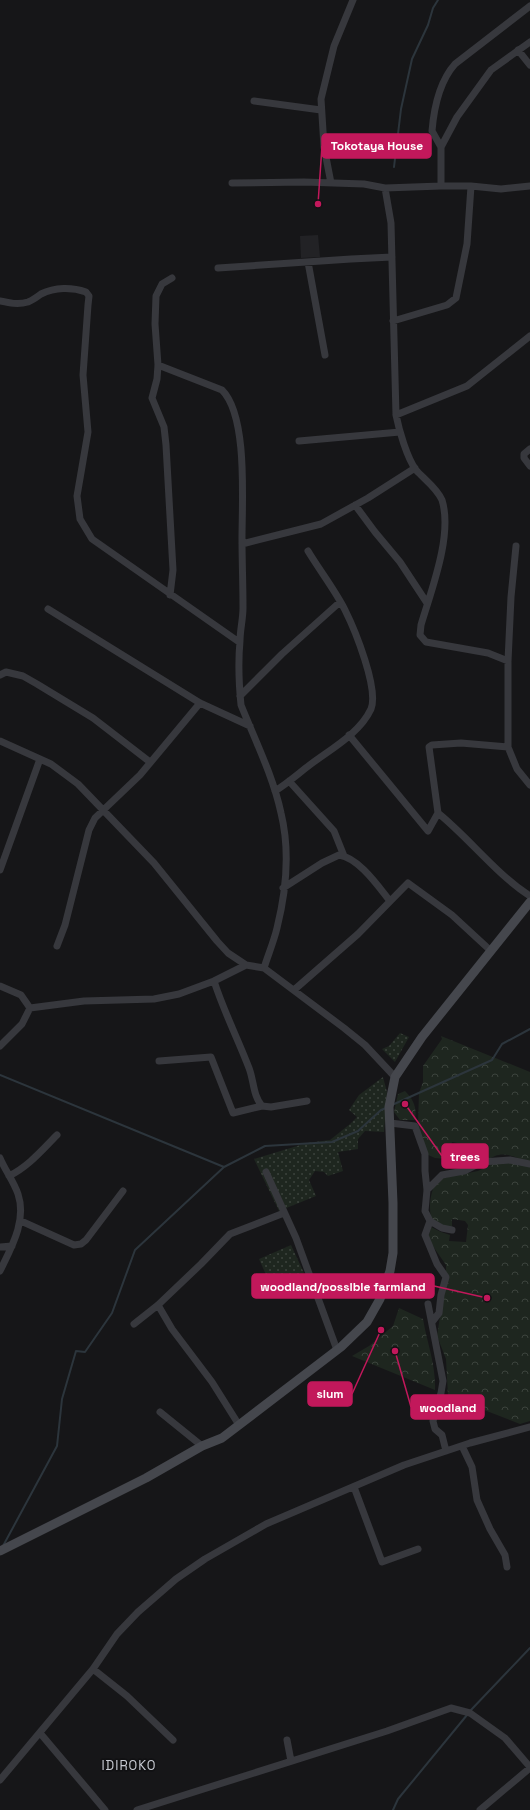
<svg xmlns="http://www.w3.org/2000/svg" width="530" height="1810" viewBox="0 0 530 1810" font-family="'Space Grotesk',sans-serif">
	<defs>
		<pattern id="grass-dots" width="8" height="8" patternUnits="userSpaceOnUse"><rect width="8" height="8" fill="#1e261f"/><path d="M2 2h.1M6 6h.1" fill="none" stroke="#3c433d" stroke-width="1.8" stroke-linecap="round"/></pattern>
		<pattern id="forest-crowns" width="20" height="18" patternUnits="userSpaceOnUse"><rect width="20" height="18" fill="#1e261f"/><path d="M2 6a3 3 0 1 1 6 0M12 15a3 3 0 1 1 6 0" fill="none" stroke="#3c433d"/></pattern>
	</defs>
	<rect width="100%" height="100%" fill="#161618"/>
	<path fill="#222225" d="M318,235L320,257L301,258L300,236Z"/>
	<path fill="url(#grass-dots)" d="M400,1033L409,1037L395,1062L382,1049L389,1046Z
		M383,1077L387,1092L384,1132L365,1131L358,1139V1149L338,1152L343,1171L328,1176L324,1172L315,1171L309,1180L316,1196L279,1211L254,1159L307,1143L330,1140L350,1124L357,1117L349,1110L359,1095Z
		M291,1245L304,1273L279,1284L275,1274L267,1277L259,1259Z"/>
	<path fill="url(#forest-crowns)" d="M441,1036L530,1072V1163C520,1159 506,1151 495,1156C486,1160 481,1164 471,1166L472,1146L452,1142L447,1159L435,1158L426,1154L418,1124L419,1093L423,1082V1066L442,1039Z
		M405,1091C414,1100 417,1108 415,1120H400L394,1112L398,1094Z
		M501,1160L530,1167V1421L520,1424L448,1396L446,1359L437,1336L446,1278V1265L428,1239L431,1227L441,1232L450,1235L449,1241L466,1242L468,1225L465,1221L452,1219V1227H445L432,1221C428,1208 430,1191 438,1179L478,1171Z
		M399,1308L423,1319C427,1343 436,1365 435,1390L352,1356L369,1346L393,1326Z"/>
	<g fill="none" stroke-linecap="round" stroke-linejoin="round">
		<path stroke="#2c353c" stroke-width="2" d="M394,167L401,109L412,59L428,25L433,8L438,0
			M0,1075L224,1167
			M392,1105L492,1060L502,1044L530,1029
			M3,1546L57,1446L62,1399L76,1351L85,1352L112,1313L135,1250L224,1167L265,1146L332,1142L358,1131L381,1110L386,1108
			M470,1711L530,1648
			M393,1810L398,1799L467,1715"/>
		<path stroke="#37383d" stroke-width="7" d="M518,50L530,65
			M254,101L321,110
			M441,147L432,131C434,107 439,82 455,64L530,6
			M232,183L304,182L364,184L385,188L441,186H471L501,189L530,186
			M331,183L324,147L321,99L334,46L353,0
			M441,186V147L457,117L491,70L530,42
			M385,188L391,223L396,415C399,430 407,458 416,470C424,479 437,488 442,500C453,535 431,591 421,625L420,635L426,642L488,653L508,661
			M308,262L325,355
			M218,268L351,259L392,257
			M0,301C9,303 18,305 28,302C33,300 37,297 41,294C55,287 72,287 86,292L89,296L88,305L83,375L88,432L77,496L80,519L92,539L239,642
			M393,321L447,305L456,298L467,244L471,186
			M158,365L222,390C248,416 242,501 242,538C242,561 243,584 243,608C243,619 240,630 240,641C238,662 239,685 241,705C255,740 273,776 281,813C290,850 286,892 277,928C274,941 268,955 264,968
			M396,415L467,386L530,336
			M299,441L400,432
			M530,449L524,454V458L530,466
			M355,505L375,532L400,562L427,603
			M242,544L321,524L368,498L415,468
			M516,546L511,597L508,661V747L517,769L530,785
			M170,595L173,570L166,445L164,427L152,398L157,379L158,365L155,324L156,296L162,284L172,278
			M48,609L200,703L250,726
			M0,675L6,672L23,676L37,684L93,718L150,762
			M240,696L282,654L340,602
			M349,735L428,831L438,813L429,747L432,745L461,743L508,747
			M0,741L51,764L78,784L154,863L217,941L228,953L246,965L264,968L344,1028L365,1045L395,1077
			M289,781L334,831L344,856
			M275,791C288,783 299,773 311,764C331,749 360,733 371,709C379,689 355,630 345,610C335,590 320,571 308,551
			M438,813C470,839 496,874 530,896
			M0,870L40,759
			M283,888L322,863L339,855C359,858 378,886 390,901
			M57,946L65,925L89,830L95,818L140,775L200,703
			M214,981C224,1012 238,1039 249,1068C254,1081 253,1096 262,1106L271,1107L307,1101
			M0,986L21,995L30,1008L84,1001L154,999L179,994L214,981L246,965
			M294,990L358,934L408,883L452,915L491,951
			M0,1046L22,1024L30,1008
			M159,1061L211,1057L233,1113L262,1106
			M390,1123L415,1126L425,1154V1171L427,1190L425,1211L430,1221L425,1235L437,1264L446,1277L441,1295L439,1313L432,1322
			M0,1158C5,1170 14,1182 18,1194C27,1221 11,1248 0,1271
			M266,1172L296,1238L337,1350
			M9,1176C29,1166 42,1150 57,1135
			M427,1190L442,1175L464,1171L482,1162L510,1160L530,1164
			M21,1221L74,1245L81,1244L86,1240L123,1191
			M430,1221L442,1228L452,1230
			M0,1247L12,1246
			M428,1304L443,1381L441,1393L433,1421L435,1429L442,1435L446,1451
			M158,1305L172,1329L212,1382L239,1425
			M134,1324L158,1305L201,1264L230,1234L284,1213
			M160,1412L202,1446
			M462,1446L472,1467L477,1500L490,1529L505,1555L507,1567
			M354,1487L382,1562L418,1549
			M93,1669L127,1696L173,1740
			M40,1733L105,1810
			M287,1740L291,1761
			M0,1780L93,1669L117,1634L138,1612L176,1579L205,1559L266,1524L404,1465L470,1443L530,1427
			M137,1810L387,1731L451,1708L470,1713L505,1738L530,1767
			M480,1810L530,1768"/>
		<path stroke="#45474d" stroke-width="9" d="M0,1551L146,1478L202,1446L222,1438L341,1347L367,1322L380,1299L390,1271L393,1253V1203L389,1107L395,1077L422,1037L530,902"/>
	</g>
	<g text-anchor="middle" stroke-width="3.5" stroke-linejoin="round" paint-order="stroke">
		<g font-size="13" letter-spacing="1" fill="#c9ccd4" stroke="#111113">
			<text x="129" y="1770">IDIROKO</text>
		</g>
	</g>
	<path fill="none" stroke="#c2185b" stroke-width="1.5" d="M318 204L322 146M405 1104L442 1156M487 1298L434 1286M381 1330L352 1394M395 1351L411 1407"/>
	<g fill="#c2185b" stroke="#111113" stroke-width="1.5">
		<circle cx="318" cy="204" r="4"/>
		<circle cx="405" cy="1104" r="4"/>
		<circle cx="487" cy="1298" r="4"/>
		<circle cx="381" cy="1330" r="4"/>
		<circle cx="395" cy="1351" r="4"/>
	</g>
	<g fill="#c2185b" stroke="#c2185b" stroke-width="1.5">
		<rect x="322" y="134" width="109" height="24" rx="4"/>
		<rect x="442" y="1144" width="46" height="24" rx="4"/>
		<rect x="252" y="1274" width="182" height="24" rx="4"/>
		<rect x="308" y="1382" width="44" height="24" rx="4"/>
		<rect x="411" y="1395" width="73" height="24" rx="4"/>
	</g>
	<g font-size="12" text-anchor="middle" font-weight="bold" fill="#fff">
		<text x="377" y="150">Tokotaya House</text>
		<text x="465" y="1161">trees</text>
		<text x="343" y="1291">woodland/possible farmland</text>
		<text x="330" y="1398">slum</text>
		<text x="448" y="1412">woodland</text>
	</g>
</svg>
